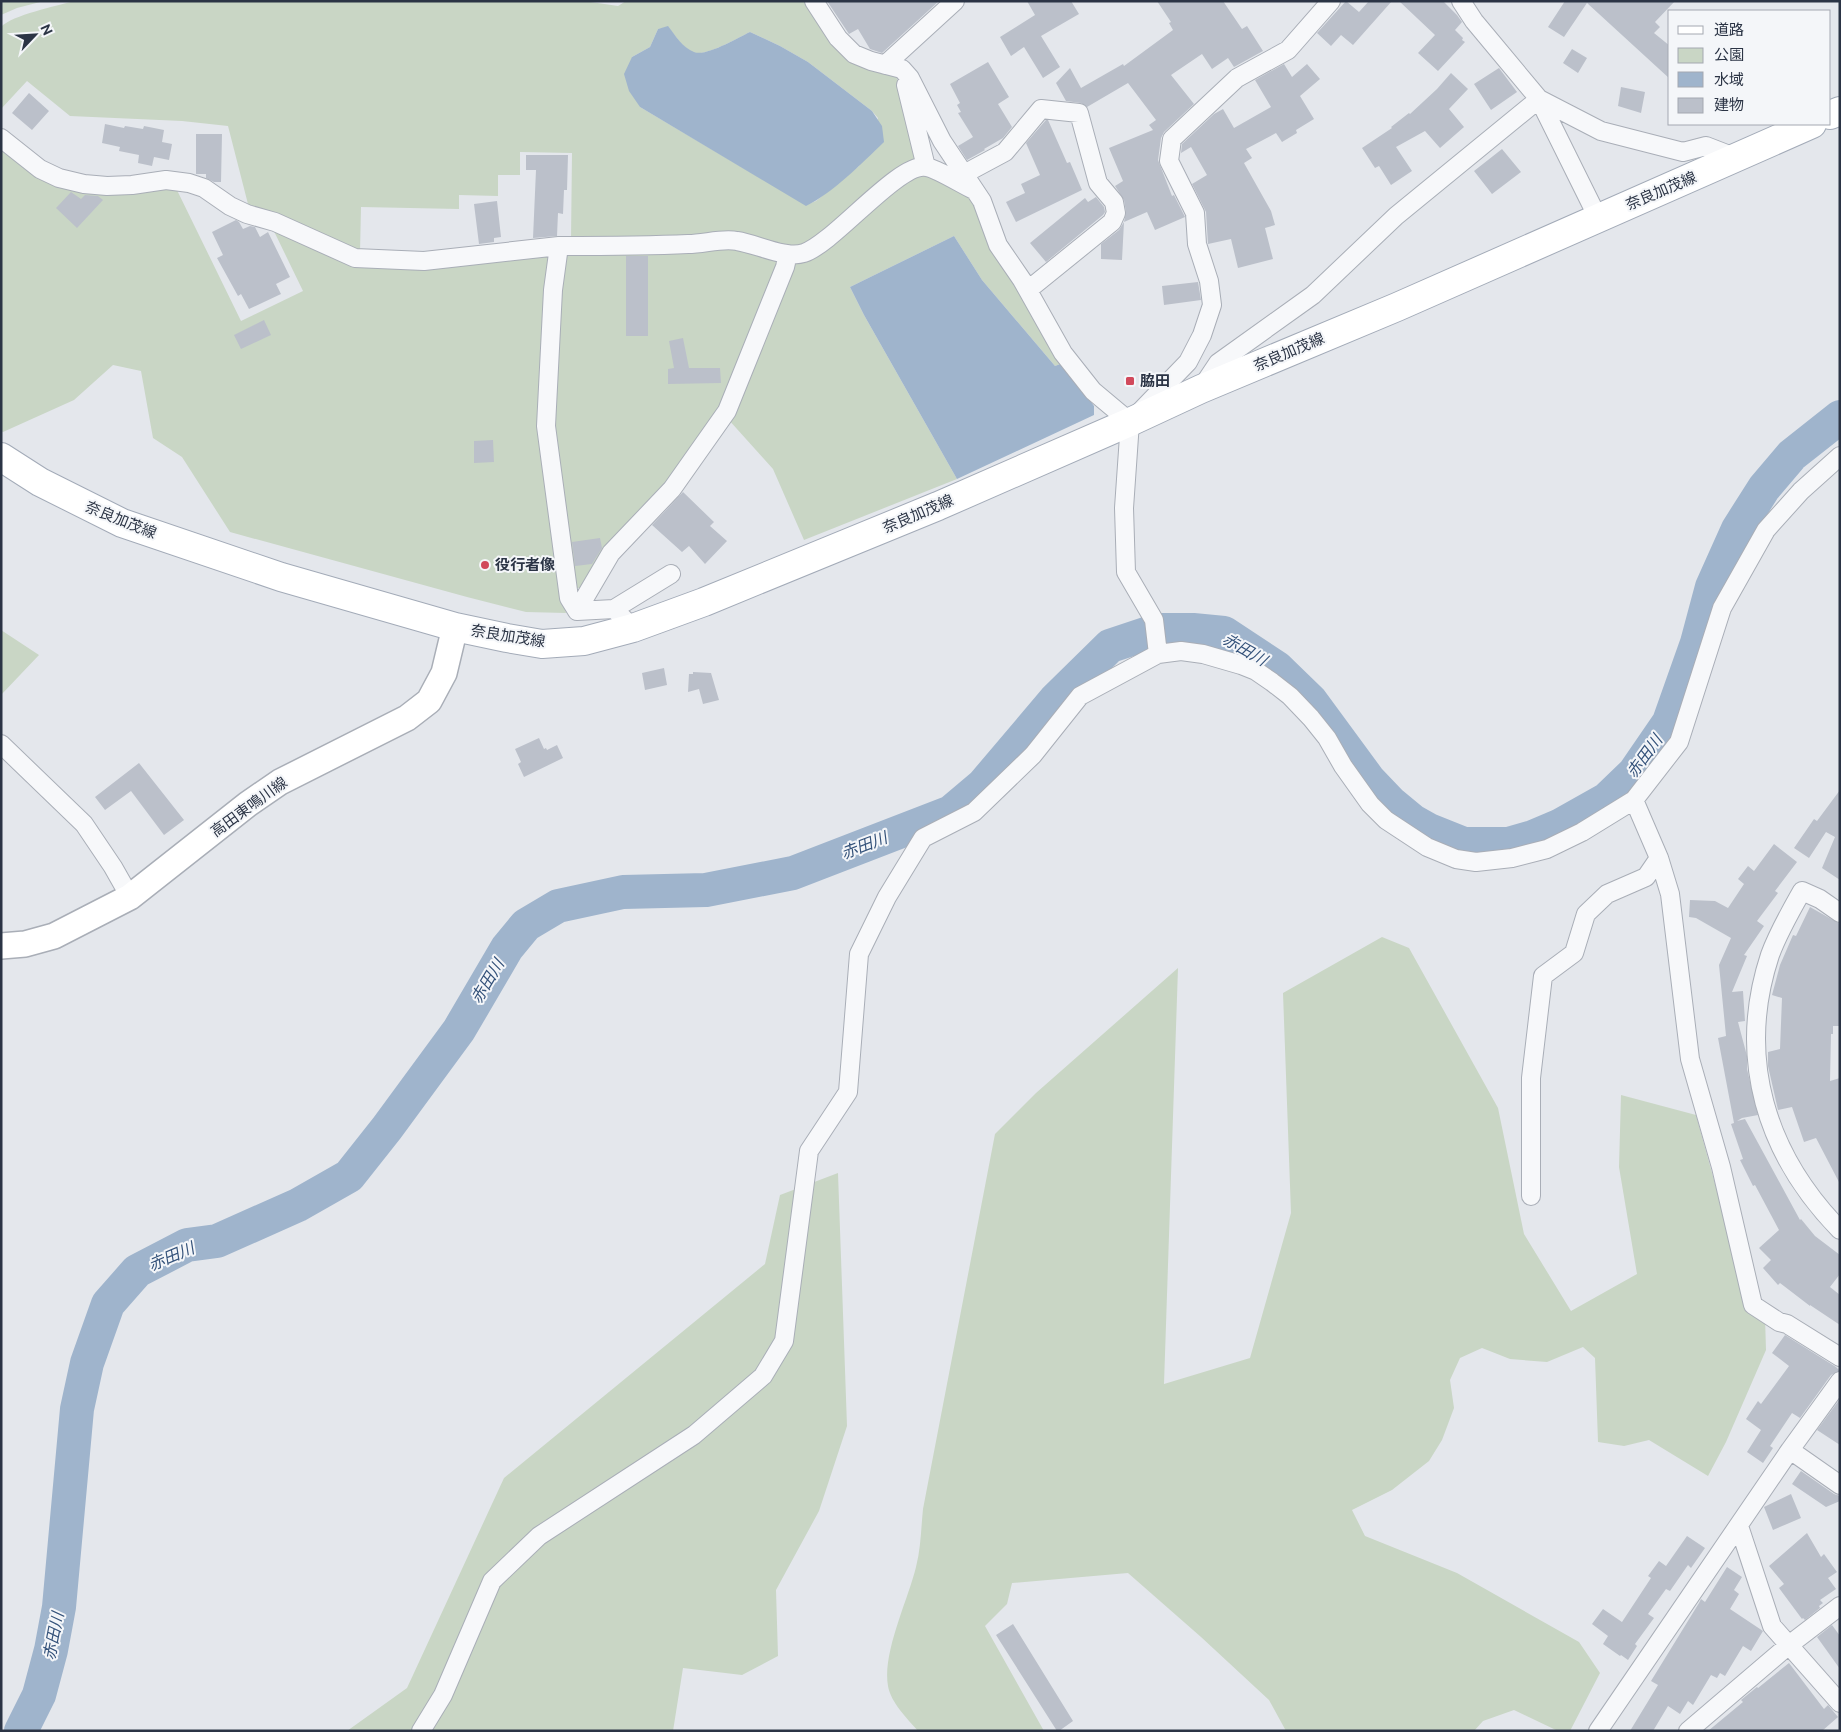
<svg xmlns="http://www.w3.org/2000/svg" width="1841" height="1732" viewBox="0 0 1841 1732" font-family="Ubuntu,'Noto Sans JP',sans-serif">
	<rect width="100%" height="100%" fill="#e4e7ec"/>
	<path fill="#c9d6c5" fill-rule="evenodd" d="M1,1H44L17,8L1,15Z
		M74,1H584L618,6L626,1H807L831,36L895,75L905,94L921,162L803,247L571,240L572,153L520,152V175H498V196L459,195V209L361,207L360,253L249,208L228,126L182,121L70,116L27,81L1,109V27C12,15 57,6 74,1ZM668,27C675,35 682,47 692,52C705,58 737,38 750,32L780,46L808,62L872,111L878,118L859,166L816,201L806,205L640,107L632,57L650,47L658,29Z
		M1,142L39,171L174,184L241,321L303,291L270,223L355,261L556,249L550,290L560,589L566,613L526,612L467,597L230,532L182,457L153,438L141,371L113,365L74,400L3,432L1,431Z
		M917,172L969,193L1063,363L1055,366L982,280L954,236L850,287L864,315L957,479L804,540L773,469L728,419L791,259Z
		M735,245L784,258L722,413L582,588H574L552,426L564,251Z
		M1,630L39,655L1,695Z
		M1382,937L1409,948L1498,1108L1524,1234L1571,1311L1637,1274L1619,1167L1621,1095L1696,1115L1749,1307L1765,1317L1766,1350L1726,1442L1708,1476L1649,1440L1624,1446L1598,1442L1595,1358L1583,1347L1547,1362L1510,1359L1482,1348L1460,1358L1450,1380L1454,1408L1442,1440L1429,1461L1392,1490L1352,1510L1365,1536L1457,1573L1579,1642L1600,1673L1570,1731H1558L1514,1710L1483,1721L1474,1731H1286L1269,1700L1201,1637L1128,1573L1012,1583L1007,1604L985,1626L1044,1731H918C907,1718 891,1703 888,1686C882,1653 908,1600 916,1567C921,1548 921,1528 923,1509L995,1134L1036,1093L1178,968L1164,1384L1250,1358L1291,1213L1283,993Z
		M838,1173L847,1426L819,1511L776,1590L778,1656L742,1675L683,1668L673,1731H347L407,1688L504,1478L765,1264L780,1195Z"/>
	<path fill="#9fb4cc" d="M668,26C675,35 683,48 694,52C706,57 737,38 750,32L780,46L808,62L872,111L882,126L884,142C861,164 834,192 806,206L640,107L629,91L624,74L632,57L650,47L658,29Z
		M954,236L982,280L1055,366L1063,363L1094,406V415L957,479L864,315L850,287Z"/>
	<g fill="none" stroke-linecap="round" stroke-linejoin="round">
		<path stroke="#9fb4cc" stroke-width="34" d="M21,1731L39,1695L51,1650L59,1607L77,1409L87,1363L108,1304L137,1271L187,1245L217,1241L298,1205L349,1176L387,1128L459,1030L507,948L526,925L558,906L623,892L706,890L793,873L951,812L983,785L1055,700L1110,646L1158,630H1193L1224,633L1277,668L1311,701L1369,780L1390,802L1413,821L1429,830L1464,844H1508L1533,837L1559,826L1607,799L1634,773L1669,722L1697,643L1712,587L1738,529L1764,488L1792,455L1840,417"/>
	</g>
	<path fill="#bbc0ca" d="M827,1H939L882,53L870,49L858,29L849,34Z
		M1027,1H1071L1079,14L1041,36L1060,67L1043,78L1024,47L1011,56L1000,37L1035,15Z
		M1157,1H1223L1242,29L1247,26L1263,51L1234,67L1228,58L1212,69L1202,54L1171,75L1194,104L1164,132L1161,138L1158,160L1172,196L1174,195L1185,217L1155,230L1147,212L1124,222L1126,212L1124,200L1115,186L1123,181L1109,148L1153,130L1149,125L1156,120L1128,83L1087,107L1081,103L1066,101L1056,83L1070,68L1081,88L1123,64L1124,66L1173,30L1169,23L1171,22Z
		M1346,1L1359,12L1369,1H1392L1353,45L1341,35L1331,46L1317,33Z
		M1399,1H1443L1457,15L1462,22L1455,30L1463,38L1462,40L1465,42L1438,71L1418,53L1435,35Z
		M1565,1H1675L1655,22L1660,27L1654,33L1670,46V79L1587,3L1564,37L1548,27Z
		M1572,49L1587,58L1578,73L1563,63Z
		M988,62L1009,97L998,104L1012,127L1003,138L984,149L985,150L967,160L958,146L973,137L958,113L961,112L957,105L960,103L950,84Z
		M1284,64L1292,77L1307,64L1320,79L1300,96L1314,119L1296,130L1297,133L1282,142L1276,133L1246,149L1252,158L1244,163L1271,211L1275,225L1265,228L1273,259L1238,268L1231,239L1208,244L1206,212L1192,184L1207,175L1191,147L1181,153L1182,144L1214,114L1223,109L1234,128L1271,107L1255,80Z
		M1499,68L1517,92L1491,110L1474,84Z
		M1451,73L1468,89L1449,109L1464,127L1440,148L1425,131L1396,147L1412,171L1391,185L1379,166L1375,168L1362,148L1392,128L1391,127L1409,113L1410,114L1437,89Z
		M1621,87L1645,92L1641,113L1618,106Z
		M29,93L49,111L32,130L12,113Z
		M1046,120H1048L1067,163L1070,162L1082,190L1016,222L1006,202L1025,193L1021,184L1040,175L1026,143Z
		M105,124L124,128L125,126L143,129L144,126L164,130L162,142L172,144L169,160L154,157L152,166L138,163L139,155L119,151L120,147L102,143Z
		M196,134H222L221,182H214L206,178V174H196Z
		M1502,149L1521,172L1492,194L1474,171Z
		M526,155H568L567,190H564L563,214L558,213L557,236L533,238L536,170H526Z
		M71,192L81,199L85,195L98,196L103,200L77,228L56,208Z
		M1096,197L1104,207L1105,212L1103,215L1046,262L1030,243L1085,198L1088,202Z
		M497,201L501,237L494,238V242L479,244L474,204Z
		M236,220L239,222L243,229L250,226L255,227L260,237L268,232L290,277L276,284L281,294L249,309L241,294L238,296L217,258L223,255L212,232Z
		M1124,222L1122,260L1101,259V244L1119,230Z
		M626,256H648V336H626Z
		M1198,282L1201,300L1164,305L1162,286Z
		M264,320L271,335L241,349L234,335Z
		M683,338L689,368H720L721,383L668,384V369L674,368L669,341Z
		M493,440L494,462L474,463V441Z
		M683,492L714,522L710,526L727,541L705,564L689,546L682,552L652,525Z
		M600,538L602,548L592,564L575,566L572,542Z
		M664,668L667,685L645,690L642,673Z
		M693,672L711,673L719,700L703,704L699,689L688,692L689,674H693Z
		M539,738L544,749L546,748L547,750L557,745L563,758L524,777L518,764L521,762L515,749Z
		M139,763L184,820L164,835L131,791L105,810L95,797Z
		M1840,790V880L1822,868L1835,837L1826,832L1809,858L1794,848L1814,819L1817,821Z
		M1774,844L1797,862L1775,891L1778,893L1757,921L1764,926L1744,955L1747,956L1732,992L1743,991L1745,1021L1738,1022L1747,1056V1069L1758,1115L1742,1118L1737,1121L1745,1119L1800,1220L1801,1219L1815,1236L1840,1255V1274L1830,1287L1840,1295V1325L1810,1305V1306L1780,1283L1778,1285L1763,1268L1771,1260L1759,1248L1779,1230L1755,1185L1753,1186L1740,1160L1743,1159L1731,1124L1734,1123L1718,1038L1726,1036L1719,965L1731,938L1696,918L1689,917L1690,900L1715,901L1728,908L1744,884L1738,879L1748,866L1754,871Z
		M1810,907L1840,924V1026H1833V1034H1831L1830,1081L1840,1078V1184L1816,1138L1804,1142L1792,1107L1778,1110L1768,1066V1052L1780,1049L1782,998L1772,995L1780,965L1793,935L1796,936Z
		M1785,1335L1836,1367L1840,1371L1831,1375L1800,1418L1792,1413L1770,1446L1773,1448L1763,1463L1747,1452L1761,1430L1746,1419L1758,1401L1761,1404L1789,1366L1772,1353Z
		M1840,1399V1445L1817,1430Z
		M1801,1471L1834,1494L1840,1496V1501L1826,1507L1792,1484Z
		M1791,1494L1801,1518L1773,1530L1764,1507Z
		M1807,1533L1821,1557L1824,1554L1837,1572L1828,1578L1836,1589L1820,1600L1823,1603L1819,1606L1820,1608L1805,1620L1803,1618L1802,1619L1779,1588L1784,1584L1769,1566Z
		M1687,1536L1705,1548L1691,1568L1688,1565L1670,1591L1666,1589L1648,1614L1654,1618L1635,1644L1637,1646L1628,1660L1621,1655L1620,1656L1603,1644L1608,1636L1592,1624L1603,1609L1622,1622L1651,1578L1648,1576L1659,1561L1666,1566Z
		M1727,1567L1742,1577L1734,1590L1739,1594L1730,1609L1763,1631L1751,1651L1743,1646L1725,1676L1720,1673L1717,1678L1711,1675L1693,1705L1688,1701L1680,1714L1668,1706L1653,1731H1630L1658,1685L1651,1681L1699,1603L1701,1599L1705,1602Z
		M1013,1624L1073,1721L1059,1731H1057L996,1635Z
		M1832,1625L1840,1636V1669L1817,1637Z
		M1789,1663L1824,1709L1828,1705L1838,1717L1822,1731H1708L1743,1702L1741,1700L1757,1687L1758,1688Z"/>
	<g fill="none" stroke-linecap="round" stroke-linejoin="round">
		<defs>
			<path id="minor" d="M814,1L838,38L854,54L871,61L902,69L910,78L942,141L982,201L998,245L1022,280L1063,353L1093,391L1130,422
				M1461,1L1474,21L1539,99L1598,218
				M885,65L955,1
				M906,85L926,167
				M1539,99L1601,131L1683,152L1706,146L1737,158
				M1,138L40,169L59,178L84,184L107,186L132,185L166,180L189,183L204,188L230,206L247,214L275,222L355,258L424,261L559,246L553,290L546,426L569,598L577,611L614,609L633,628
				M964,174L1005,152L1041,109L1079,113L1098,183L1114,202L1116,213L1112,222L1028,290
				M559,246C602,246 645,246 688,244C704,244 722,238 737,241C757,244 785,259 804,253C834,243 899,162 926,167C936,168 963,185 974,190
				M1202,387L1218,363L1313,295L1396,216L1539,99
				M614,609L671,574
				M577,611L611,553L672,489L727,411L785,267L788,254
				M1158,654L1154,620L1126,572L1124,508L1130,422L1188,362L1202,335L1212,305L1209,281L1197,244L1195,213L1169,161L1172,139L1237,78L1288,50L1331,1
				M1,744L84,824L113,867L130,897
				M1634,800L1659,858L1670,894L1690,1059L1721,1167L1753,1305L1779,1322L1787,1324L1840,1357
				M1840,913L1820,899L1802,891C1790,912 1778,933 1770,955C1736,1058 1766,1154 1840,1230
				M1531,1196V1078L1543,976L1574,953L1586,914L1607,894L1646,877L1659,858
				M1790,1450L1840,1485
				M1739,1526L1772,1626L1840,1703
				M421,1731L443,1695L492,1581L539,1536L694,1435L763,1376L784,1341L809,1151L848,1092L859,954L887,897L923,838L974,812L1033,755L1080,696L1158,654L1181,651L1203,654L1241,665L1256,671L1272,682L1290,696L1311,718L1327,738L1343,766L1370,804L1386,820L1427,847L1456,859L1476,862L1512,858L1547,849L1582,832L1634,800L1679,742L1722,608L1766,530L1801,491L1840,456
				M1598,1731L1790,1450L1840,1381
				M1688,1731L1789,1645L1840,1606"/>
			<path id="secondary" d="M1,946L25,944L54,936L130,897L248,804L280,782L407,718L429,701L444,673L455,627"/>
			<path id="primary" d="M1830,115L1840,111
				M1,457L40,482L122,523L281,577L455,627L507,638L542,644L584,641L633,628L704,602L938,506L1130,422L1201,389L1397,307L1812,124"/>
		</defs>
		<use href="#minor" stroke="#a9aeb7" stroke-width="20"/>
		<use href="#secondary" stroke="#a9aeb7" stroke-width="28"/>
		<use href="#primary" stroke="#a3abb8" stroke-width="30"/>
		<use href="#minor" stroke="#f7f8fa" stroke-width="18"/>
		<use href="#secondary" stroke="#fff" stroke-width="25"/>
		<use href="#primary" stroke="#fff" stroke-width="28"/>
	</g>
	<g fill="#d1495b" stroke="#f4f6f9" stroke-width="2">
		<rect x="1125" y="376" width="10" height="10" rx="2.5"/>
		<circle cx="485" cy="565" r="5"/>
	</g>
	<g text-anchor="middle" stroke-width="4" stroke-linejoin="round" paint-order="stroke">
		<g font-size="15" fill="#2b3445" stroke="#f4f6f9">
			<text transform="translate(1661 191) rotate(-23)" y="5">奈良加茂線</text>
			<text transform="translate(1289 352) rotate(-23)" y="5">奈良加茂線</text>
			<text transform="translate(918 514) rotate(-23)" y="5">奈良加茂線</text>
			<text transform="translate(121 520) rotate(22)" y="5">奈良加茂線</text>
			<text transform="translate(508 636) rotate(9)" y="5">奈良加茂線</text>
			<text transform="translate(249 807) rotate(-36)" y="5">高田東鳴川線</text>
		</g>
		<g font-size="15" font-weight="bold" fill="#2b3445" stroke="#f4f6f9" text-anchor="start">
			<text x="1140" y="386">脇田</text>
			<text x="495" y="570">役行者像</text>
		</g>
		<g font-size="16" font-style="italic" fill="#34527a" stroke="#f4f6f9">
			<text transform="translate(1245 649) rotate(30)" y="6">赤田川</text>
			<text transform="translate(1644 756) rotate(-54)" y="6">赤田川</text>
			<text transform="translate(864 845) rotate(-21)" y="6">赤田川</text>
			<text transform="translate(487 981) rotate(-59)" y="6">赤田川</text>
			<text transform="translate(171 1256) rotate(-23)" y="6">赤田川</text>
			<text transform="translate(53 1636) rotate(-79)" y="6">赤田川</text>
		</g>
	</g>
	<rect width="1841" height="1732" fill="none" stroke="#2b3445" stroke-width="5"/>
	<rect x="1668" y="10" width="162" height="115" fill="#f4f6f9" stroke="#a4a8b1"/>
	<rect x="1678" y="26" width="25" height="8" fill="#ffffff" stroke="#a4a8b1"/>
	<text x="1714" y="35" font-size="15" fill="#2b3445">道路</text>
	<rect x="1678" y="48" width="25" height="15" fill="#c9d6c5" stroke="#a4a8b1"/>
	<text x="1714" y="60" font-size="15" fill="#2b3445">公園</text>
	<rect x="1678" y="72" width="25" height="15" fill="#9fb4cc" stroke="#a4a8b1"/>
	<text x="1714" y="85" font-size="15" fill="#2b3445">水域</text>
	<rect x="1678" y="98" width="25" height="15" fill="#bbc0ca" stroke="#a4a8b1"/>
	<text x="1714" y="110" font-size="15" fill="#2b3445">建物</text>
	<g transform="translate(35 35) rotate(65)" stroke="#f4f6f9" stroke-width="4" paint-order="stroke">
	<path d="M0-4L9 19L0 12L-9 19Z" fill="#2b3445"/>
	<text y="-8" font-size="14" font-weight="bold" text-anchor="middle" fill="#2b3445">N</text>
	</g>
</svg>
